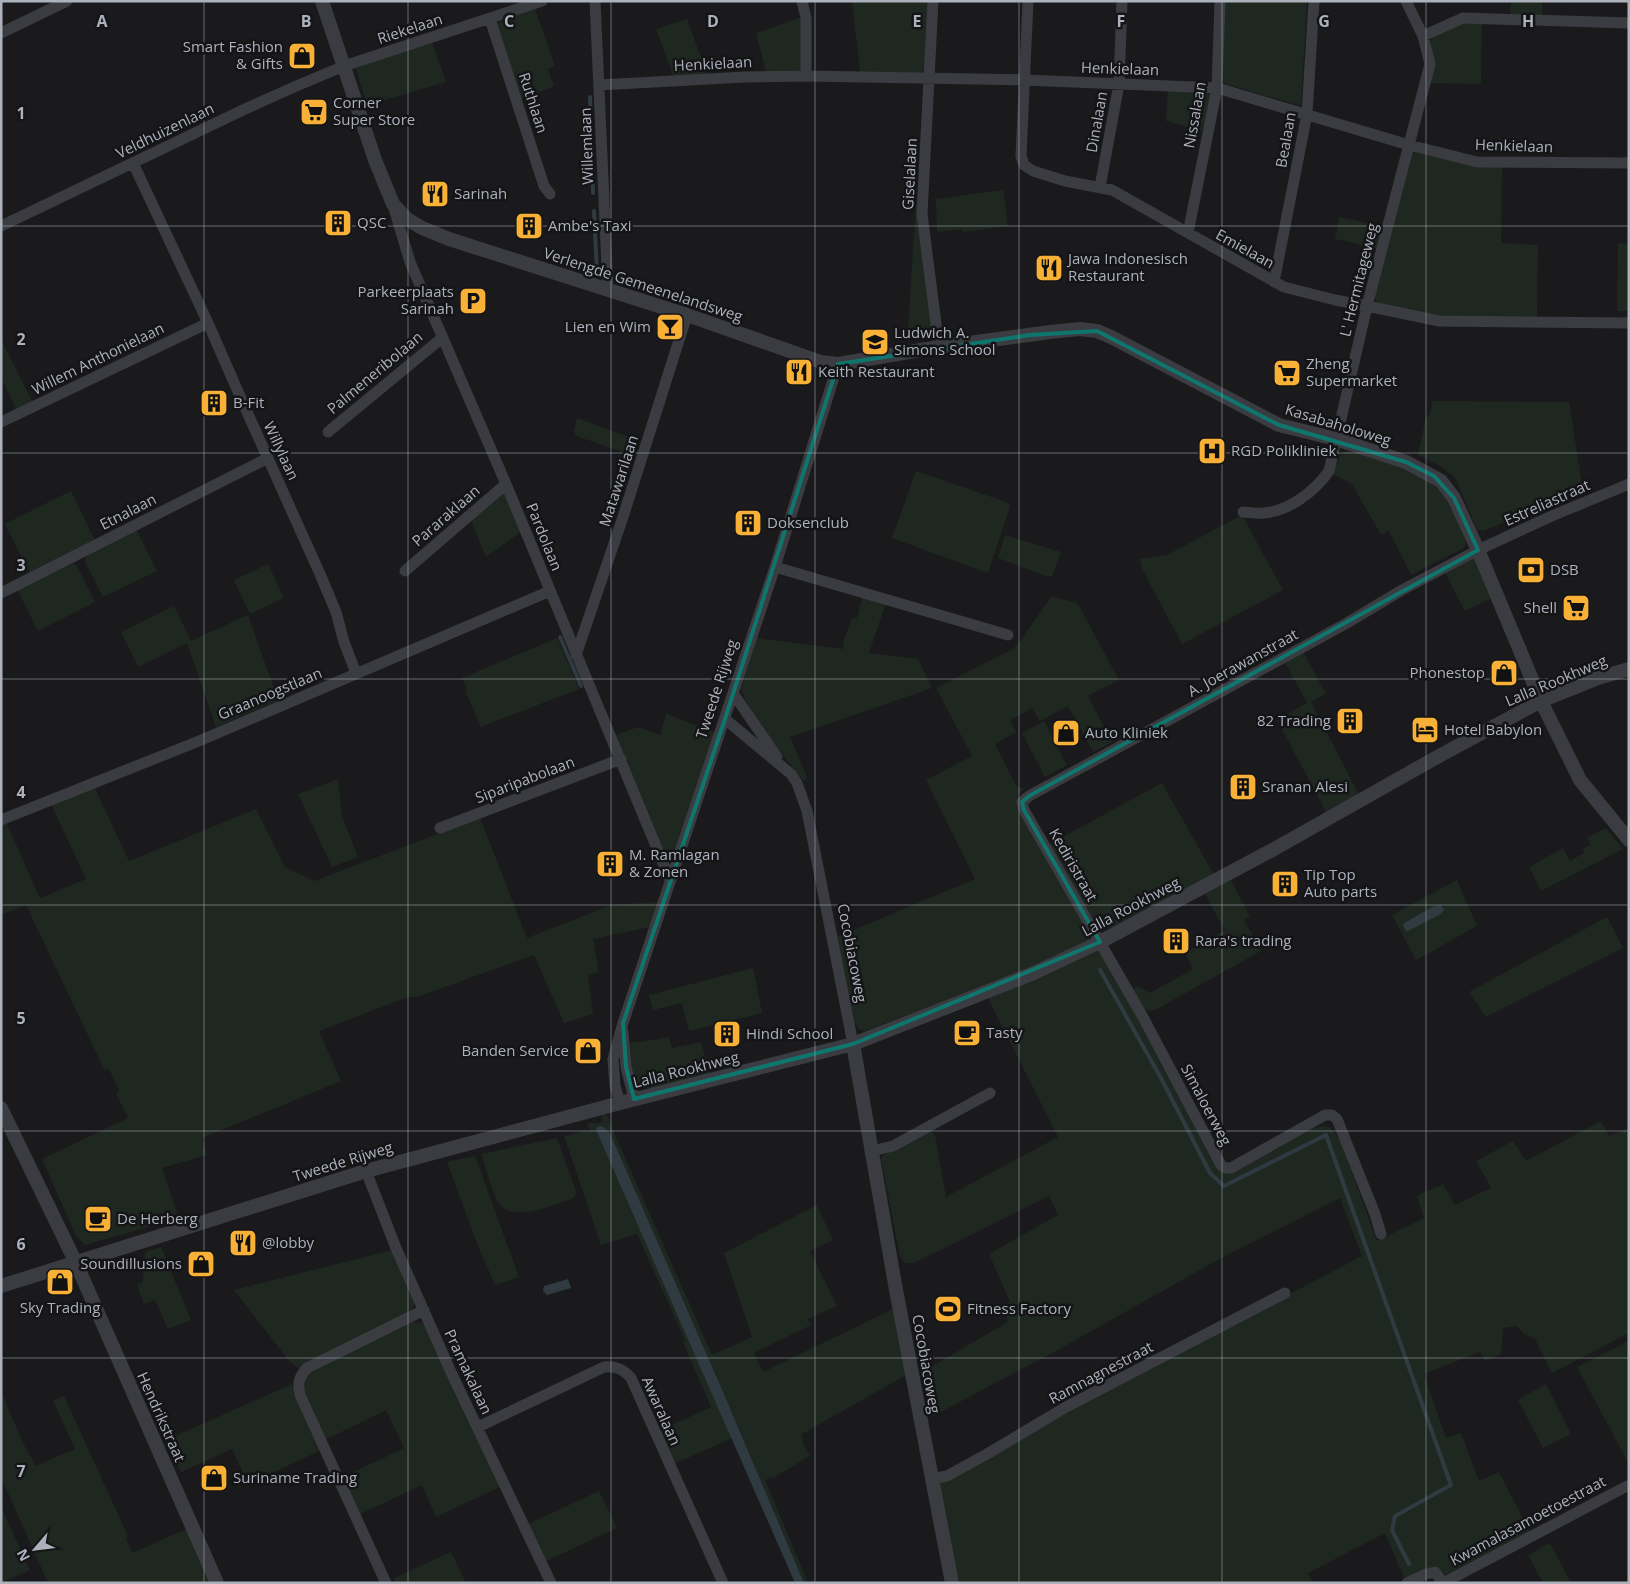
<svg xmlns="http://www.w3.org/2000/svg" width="1630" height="1584" viewBox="0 0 1630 1584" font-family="'Open Sans',sans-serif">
	<rect width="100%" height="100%" fill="#1a1a1c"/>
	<path fill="#1f2820" d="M852,1H928L925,70L917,75L860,72Z
		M1224,1H1307L1301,106L1223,83Z
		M1511,1H1542V16L1510,15Z
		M535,9L555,66L548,69L554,86L521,100L497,25L503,19Z
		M802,17V67L800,72H766L756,33Z
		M687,19L707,74L673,75L656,29Z
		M1467,23H1482L1481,84L1430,83L1431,40C1439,31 1456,26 1467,23Z
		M432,42L446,82L367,105L355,66Z
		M1168,90C1181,90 1203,86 1212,97L1202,131L1166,121Z
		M1415,152L1502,167L1501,243L1538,245L1537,317H1442L1378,304L1374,297L1411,154Z
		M1003,190L1008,226L963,232L962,229L937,232L936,199Z
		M916,200L933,338L919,339L917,330H908Z
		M1339,217L1381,226L1377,248L1335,239Z
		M1618,243L1629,244V311H1617Z
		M1,339L33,403L17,410L1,378Z
		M1433,401L1569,402L1583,491L1483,531L1477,529L1455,478L1440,466L1418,455L1426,416L1429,417Z
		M577,418L637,440L632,455L576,436L574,431Z
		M1346,451L1365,455L1423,474L1441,492L1450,504L1464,534L1466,541L1464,548L1411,575L1389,531L1381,535L1352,484L1333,474L1340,456Z
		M916,471L1009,503L1010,507L988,573L892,538Z
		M71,491L95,541L30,573L5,524Z
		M504,493L521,532L486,557L472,523L474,517L500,494Z
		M1242,515L1283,590L1182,644L1142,569L1140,559L1167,555Z
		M136,529L157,571L103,597L86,564L85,560L86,556Z
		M1005,535L1061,552L1052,576L1048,577L998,558Z
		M1472,557L1476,559L1494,597L1465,611L1443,569Z
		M73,563L77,566L95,602L38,631L17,589Z
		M268,564L284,598L250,614L234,580Z
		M863,596L886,603L869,653L918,659L932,688L790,737L807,777L806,780H803L764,732L747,703L741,689L757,637L763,639L843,649L844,639L853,617L857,618Z
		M1052,596L1078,604L1119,680L1088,696L1112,742L1093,752L1068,706L1040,721L1032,708L1010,720L1016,732L995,744L1017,787L1025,788L1018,795L1017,802L1089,933V939L1083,943L1032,967L865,1031L860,1030L853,1020L837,937L975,879L926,780L972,756L936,688L1015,648Z
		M174,606L191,641L248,615L278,700L216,727L187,643L138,667L121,632Z
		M557,638L579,689L481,727L465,690L467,689L462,678Z
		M1302,650L1326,694L1311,702L1359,795L1326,812L1277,720L1307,703L1283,659Z
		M666,714L716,733L677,848L672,852C665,852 661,849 659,843L616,735L638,727L660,735Z
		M1044,721L1067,765L1045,777L1022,733Z
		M338,779L342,816L358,857L332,867L298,794Z
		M1162,783L1214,875L1116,926C1106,930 1101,927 1094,921L1048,845Z
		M94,786L129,861L256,809L285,867L314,881L480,818L527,938L611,905L658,902L650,927L593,939L599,972L588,975L593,1014L564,1023L534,955L417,997H408L319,1031L341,1081L202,1138L207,1155L162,1168L179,1218L85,1245L76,1236L42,1159L128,1118L116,1093L119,1090L109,1069L105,1071L26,905L1,915V824L6,822L40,898L86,879L51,804Z
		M1606,828L1623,849L1541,891L1529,867L1563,848L1570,861L1584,853L1582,849L1591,845L1587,838Z
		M1231,880L1250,916L1244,920L1261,951L1155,1010C1142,1014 1138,1000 1132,991L1137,986L1150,993L1193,969L1185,953L1225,930L1205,894Z
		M1457,880L1477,926L1416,960L1392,915Z
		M1607,917L1623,948L1486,1017L1469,992Z
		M1099,950L1138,1016L1219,1170L1312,1129C1328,1123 1331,1127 1340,1140L1377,1241L1424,1218L1417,1196L1443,1184L1455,1205L1491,1188L1476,1161L1513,1141L1526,1161L1601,1121L1609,1136L1629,1128V1333L1552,1373L1535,1339L1524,1334L1517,1326L1503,1328L1501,1354L1485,1361L1480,1352L1424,1374L1446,1438L1461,1433L1479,1481L1499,1472L1530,1532L1445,1575L1434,1566L1405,1580L1385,1533L1308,1573L1313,1583H957L940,1485L941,1482L1059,1416L1362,1256L1340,1198L1223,1257L1056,1351L933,1416L924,1371L1008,1322L1004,1309L1010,1302L989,1254L1058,1215L1049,1196L920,1260L912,1263H906L900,1257L881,1159L883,1155L926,1131H931L935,1135L946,1197L1058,1137L988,998L1041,977Z
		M753,968L762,1013L689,1031L682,1003L653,1010L649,995Z
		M669,1037L672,1048L701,1042L710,1074L654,1088C628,1091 630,1059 630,1042H640Z
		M603,1115H606L608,1117L615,1135L712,1355L752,1337L724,1253L817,1205L833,1240L810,1251L837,1306L808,1319L811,1325L754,1353L763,1372L893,1309L906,1375L802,1434C802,1443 804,1449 811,1455L773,1478L771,1477L765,1480L808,1583H804L721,1387L613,1140L596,1130L732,1438L674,1464L659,1431L711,1407L683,1342L685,1340L637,1234L601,1245L564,1136L590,1130L587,1123H602Z
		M557,1138L576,1191L575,1196L571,1199C553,1205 511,1224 498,1202C490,1188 487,1169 481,1154Z
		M475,1156L519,1277L495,1285L478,1246L447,1162Z
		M161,1247L191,1320L168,1329L155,1300L144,1304L137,1285L143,1282L145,1252Z
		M392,1250L415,1302L413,1308L405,1314L300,1369L290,1362L234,1290Z
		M411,1322L422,1323L425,1326L502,1486L436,1517L422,1485L358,1515L341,1478L404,1448L386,1410L325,1440L305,1397L303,1382L311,1369Z
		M1629,1341V1464L1577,1367Z
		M292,1384L293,1392L319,1451L266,1476L264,1471L246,1479L232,1449L181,1472L166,1440Z
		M1546,1384L1571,1434L1543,1448L1518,1400Z
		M1,1392L23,1443L36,1466L75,1449L53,1400L64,1396L128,1536L126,1538L132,1553L189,1528L213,1583H48L1,1477Z
		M599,1491L617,1528L546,1561L528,1524Z
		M1,1507L30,1570L1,1583Z
		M1550,1543L1571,1583H1543L1528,1555Z
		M451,1552L466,1583H396L394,1578Z"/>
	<path fill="#2f3a41" d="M1441,905L1444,910L1441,914L1408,931H1406L1403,926L1404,923L1434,906Z
		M602,1126L609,1132L613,1140L721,1387L804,1583H795L596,1130L597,1127Z
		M568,1279L571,1288L547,1295L543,1291L544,1286Z"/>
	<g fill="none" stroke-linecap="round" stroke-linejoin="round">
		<path stroke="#2f3a41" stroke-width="4" d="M590,97L593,193
			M594,211L597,274
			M560,637L581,686
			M1100,970L1161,1078L1210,1173L1224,1186L1326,1135L1451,1485L1395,1516L1392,1530L1409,1564"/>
		<path stroke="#3b3c41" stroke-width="11" d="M595,1L608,289
			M802,1L806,18V76
			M933,1L922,214L939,347
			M1028,1L1021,156L1024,165L1033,171L1065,181L1112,190L1284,287L1335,300L1367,306L1439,321L1629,323
			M490,19L544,186L550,194
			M1,33L67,1
			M1423,36L1463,18L1629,23
			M599,85L745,77L806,76L1025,80L1217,88L1409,145L1477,162L1629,163
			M133,163L208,323L243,403L320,574L336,612L344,642L356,673
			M1100,187L1119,84L1122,1
			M393,205L410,262L506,484L670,880
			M1,226L243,110L294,87L344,66L542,1
			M1188,233L1217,88L1220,1
			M1274,282L1307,114L1314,1
			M1,422L208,323
			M328,432L442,338
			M1243,512C1249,512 1256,514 1263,513C1288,512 1315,491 1329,471L1367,306L1430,64L1423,36L1406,1
			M775,567L1008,635
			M405,571L506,484
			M1,593L268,458
			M576,655L623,517L687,315
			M733,693L777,757
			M725,719L791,774L797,783L807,811L853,1044
			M1,820L199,741L550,591
			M440,828L621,759
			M623,1032L626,1067L634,1099
			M620,1103L615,1086L613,1059L623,1023L775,567L838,364
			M872,1151L893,1146L990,1093
			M366,1171L396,1248L450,1370L551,1583
			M1381,1234L1375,1214L1337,1119L1332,1115H1325L1231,1168H1225L1221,1165L1144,1019L1024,810L1022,802L1029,796L1347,623L1402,590L1478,550L1554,515L1629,484
			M478,1427L604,1367C616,1366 623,1369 631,1378L723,1583
			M932,1479L947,1476L987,1454L1066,1407L1285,1293
			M386,1583L300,1395C297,1383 299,1377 307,1368L424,1310
			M1407,1583L1426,1574L1435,1572L1443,1583
			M1443,1583L1627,1486"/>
		<path stroke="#3b3c41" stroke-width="14" d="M322,1L375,160L393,204L407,219L422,228L449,239L687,315L821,362L838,364L939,347L1050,332L1080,329L1097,331L1111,337L1279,425L1336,439L1406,462L1441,481L1454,498L1478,550L1541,701L1580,780L1629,840
			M853,1044L896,1290L952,1583
			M1,1108L76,1263L217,1583
			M1,1286L366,1171L620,1103L853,1044L1034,973L1100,942L1276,848L1439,756L1541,701L1598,678L1629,669"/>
	</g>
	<path fill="none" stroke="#0f766e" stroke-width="4" stroke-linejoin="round" d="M1097,331L1279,425L1406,462L1434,476L1454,498L1478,550L1029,796L1022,802L1024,810L1100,942L853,1044L634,1099L626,1067L623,1023L725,719L838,364L1030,335Z"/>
	<path fill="none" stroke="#acb1bc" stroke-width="1" stroke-opacity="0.55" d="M204,1V1583M408,1V1583M611,1V1583M815,1V1583M1019,1V1583M1222,1V1583M1426,1V1583M1,226H1629M1,453H1629M1,679H1629M1,905H1629M1,1131H1629M1,1358H1629"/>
	<defs>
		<symbol id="shop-square" viewBox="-11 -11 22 22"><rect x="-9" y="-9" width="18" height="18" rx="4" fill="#f8b136" stroke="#151517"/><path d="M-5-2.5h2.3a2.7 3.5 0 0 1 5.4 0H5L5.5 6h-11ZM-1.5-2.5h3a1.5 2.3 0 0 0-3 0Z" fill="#111"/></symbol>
		<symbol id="supermarket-square" viewBox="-11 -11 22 22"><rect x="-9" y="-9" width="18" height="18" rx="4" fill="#f8b136" stroke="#151517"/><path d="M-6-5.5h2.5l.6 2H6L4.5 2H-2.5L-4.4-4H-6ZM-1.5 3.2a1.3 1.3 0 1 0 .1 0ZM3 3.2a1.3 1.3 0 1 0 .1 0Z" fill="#111"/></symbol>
		<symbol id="restaurant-square" viewBox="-11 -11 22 22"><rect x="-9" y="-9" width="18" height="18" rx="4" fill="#f8b136" stroke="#151517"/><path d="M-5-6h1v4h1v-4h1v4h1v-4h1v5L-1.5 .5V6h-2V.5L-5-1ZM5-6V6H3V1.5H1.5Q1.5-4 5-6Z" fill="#111"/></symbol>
		<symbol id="building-square" viewBox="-11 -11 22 22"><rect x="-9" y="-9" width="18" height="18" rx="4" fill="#f8b136" stroke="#151517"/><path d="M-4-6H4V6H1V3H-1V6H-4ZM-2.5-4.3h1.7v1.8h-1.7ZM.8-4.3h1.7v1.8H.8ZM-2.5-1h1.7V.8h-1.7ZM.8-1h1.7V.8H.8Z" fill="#111"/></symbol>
		<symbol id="parking-square" viewBox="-11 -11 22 22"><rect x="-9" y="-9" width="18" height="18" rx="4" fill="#f8b136" stroke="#151517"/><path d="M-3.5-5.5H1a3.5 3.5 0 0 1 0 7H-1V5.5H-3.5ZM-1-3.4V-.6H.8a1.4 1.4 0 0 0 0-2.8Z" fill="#111"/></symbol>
		<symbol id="bar-square" viewBox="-11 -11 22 22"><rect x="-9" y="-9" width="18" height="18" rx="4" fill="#f8b136" stroke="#151517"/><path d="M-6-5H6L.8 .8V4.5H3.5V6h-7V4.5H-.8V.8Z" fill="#111"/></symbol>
		<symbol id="school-square" viewBox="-11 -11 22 22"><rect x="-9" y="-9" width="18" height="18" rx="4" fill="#f8b136" stroke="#151517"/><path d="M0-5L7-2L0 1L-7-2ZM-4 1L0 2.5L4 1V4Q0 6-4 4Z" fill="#111"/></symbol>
		<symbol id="hospital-square" viewBox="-11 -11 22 22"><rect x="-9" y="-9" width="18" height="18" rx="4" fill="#f8b136" stroke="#151517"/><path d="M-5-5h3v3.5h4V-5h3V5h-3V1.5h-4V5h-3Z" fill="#111"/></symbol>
		<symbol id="bank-square" viewBox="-11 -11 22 22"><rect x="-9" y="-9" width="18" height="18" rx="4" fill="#f8b136" stroke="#151517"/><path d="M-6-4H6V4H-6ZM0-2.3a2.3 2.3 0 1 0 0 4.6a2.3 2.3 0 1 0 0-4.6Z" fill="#111"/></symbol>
		<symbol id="hotel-square" viewBox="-11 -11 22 22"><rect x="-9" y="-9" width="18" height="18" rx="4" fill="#f8b136" stroke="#151517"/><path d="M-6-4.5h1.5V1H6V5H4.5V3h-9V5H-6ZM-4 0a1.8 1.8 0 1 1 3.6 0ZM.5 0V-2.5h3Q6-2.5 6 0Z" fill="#111"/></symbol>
		<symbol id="cafe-square" viewBox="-11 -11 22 22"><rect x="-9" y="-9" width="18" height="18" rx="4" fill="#f8b136" stroke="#151517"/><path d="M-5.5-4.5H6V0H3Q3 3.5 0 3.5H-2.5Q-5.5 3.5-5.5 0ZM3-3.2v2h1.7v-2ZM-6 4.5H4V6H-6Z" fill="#111"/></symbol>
		<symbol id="stadium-square" viewBox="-11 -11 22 22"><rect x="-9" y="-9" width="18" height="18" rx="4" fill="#f8b136" stroke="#151517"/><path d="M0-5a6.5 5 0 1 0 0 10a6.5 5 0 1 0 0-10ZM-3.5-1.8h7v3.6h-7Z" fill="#111"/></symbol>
	</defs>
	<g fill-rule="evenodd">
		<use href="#shop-square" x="286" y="40" width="32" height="32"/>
		<use href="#supermarket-square" x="298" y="96" width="32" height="32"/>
		<use href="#restaurant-square" x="419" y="178" width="32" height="32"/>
		<use href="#building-square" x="322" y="207" width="32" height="32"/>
		<use href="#building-square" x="513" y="210" width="32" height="32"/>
		<use href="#restaurant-square" x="1033" y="252" width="32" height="32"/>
		<use href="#parking-square" x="457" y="285" width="32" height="32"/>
		<use href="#bar-square" x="654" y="311" width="32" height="32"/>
		<use href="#school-square" x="859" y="326" width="32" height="32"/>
		<use href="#restaurant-square" x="783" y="356" width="32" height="32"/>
		<use href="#supermarket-square" x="1271" y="357" width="32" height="32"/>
		<use href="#building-square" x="198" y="387" width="32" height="32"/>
		<use href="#hospital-square" x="1196" y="435" width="32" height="32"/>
		<use href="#building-square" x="732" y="507" width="32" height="32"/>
		<use href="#bank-square" x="1515" y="554" width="32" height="32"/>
		<use href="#supermarket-square" x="1560" y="592" width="32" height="32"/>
		<use href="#shop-square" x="1488" y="657" width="32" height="32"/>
		<use href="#building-square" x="1334" y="705" width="32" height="32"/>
		<use href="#hotel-square" x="1409" y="714" width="32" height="32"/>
		<use href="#shop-square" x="1050" y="717" width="32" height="32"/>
		<use href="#building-square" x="1227" y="771" width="32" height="32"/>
		<use href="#building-square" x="594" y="848" width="32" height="32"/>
		<use href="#building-square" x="1269" y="868" width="32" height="32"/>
		<use href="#building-square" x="1160" y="925" width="32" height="32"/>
		<use href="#cafe-square" x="951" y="1017" width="32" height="32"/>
		<use href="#building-square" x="711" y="1018" width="32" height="32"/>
		<use href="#shop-square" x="572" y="1035" width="32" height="32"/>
		<use href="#cafe-square" x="82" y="1203" width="32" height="32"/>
		<use href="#restaurant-square" x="227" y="1227" width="32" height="32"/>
		<use href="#shop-square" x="185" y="1248" width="32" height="32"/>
		<use href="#shop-square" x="44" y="1266" width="32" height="32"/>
		<use href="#stadium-square" x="932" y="1293" width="32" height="32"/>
		<use href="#shop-square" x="198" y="1462" width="32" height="32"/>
	</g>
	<g text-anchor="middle" stroke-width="5" stroke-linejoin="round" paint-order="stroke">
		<g font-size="15" fill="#acb1bc" stroke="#151517">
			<text transform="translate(410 29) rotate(-18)" y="5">Riekelaan</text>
			<text transform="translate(713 64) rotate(-3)" y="5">Henkielaan</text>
			<text transform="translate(1120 69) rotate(2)" y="5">Henkielaan</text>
			<text transform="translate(533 103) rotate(72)" y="5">Ruthlaan</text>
			<text transform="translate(1195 115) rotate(-80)" y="5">Nissalaan</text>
			<text transform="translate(1097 122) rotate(-80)" y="5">Dinalaan</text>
			<text transform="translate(165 131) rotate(-26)" y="5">Veldhuizenlaan</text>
			<text transform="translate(1286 140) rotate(-80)" y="5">Bealaan</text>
			<text transform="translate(587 146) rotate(-92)" y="5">Willemlaan</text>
			<text transform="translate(1514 146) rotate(2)" y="5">Henkielaan</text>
			<text transform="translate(910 174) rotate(-87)" y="5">Giselalaan</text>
			<text transform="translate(1245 249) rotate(29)" y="5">Emielaan</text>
			<text transform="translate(1359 280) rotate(-76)" y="5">L' Hermitageweg</text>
			<text transform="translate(643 285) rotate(18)" y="5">Verlengde Gemeenelandsweg</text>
			<text transform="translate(98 359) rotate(-26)" y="5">Willem Anthonielaan</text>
			<text transform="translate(375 373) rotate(-40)" y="5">Palmeneribolaan</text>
			<text transform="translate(1338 425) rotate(17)" y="5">Kasabaholoweg</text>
			<text transform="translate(281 451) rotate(65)" y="5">Willylaan</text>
			<text transform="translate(619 481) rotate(-72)" y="5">Matawarilaan</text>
			<text transform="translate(1547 503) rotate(-24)" y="5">Estreliastraat</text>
			<text transform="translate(128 512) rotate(-27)" y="5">Etnalaan</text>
			<text transform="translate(446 516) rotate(-41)" y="5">Pararaklaan</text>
			<text transform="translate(544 537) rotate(68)" y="5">Pardolaan</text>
			<text transform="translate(1243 663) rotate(-29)" y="5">A. Joerawanstraat</text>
			<text transform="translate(1556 681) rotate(-23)" y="5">Lalla Rookhweg</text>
			<text transform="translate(717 689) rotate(-72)" y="5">Tweede Rijweg</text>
			<text transform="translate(270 694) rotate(-23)" y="5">Graanoogstlaan</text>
			<text transform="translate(525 780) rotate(-21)" y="5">Siparipabolaan</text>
			<text transform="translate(1073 865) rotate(60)" y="5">Kediristraat</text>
			<text transform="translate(1131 907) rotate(-28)" y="5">Lalla Rookhweg</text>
			<text transform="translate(852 953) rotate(79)" y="5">Cocobiacoweg</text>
			<text transform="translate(686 1070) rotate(-14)" y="5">Lalla Rookhweg</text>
			<text transform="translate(1206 1105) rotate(62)" y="5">Simaloerweg</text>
			<text transform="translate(343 1162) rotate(-17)" y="5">Tweede Rijweg</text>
			<text transform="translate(926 1364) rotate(80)" y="5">Cocobiacoweg</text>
			<text transform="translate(468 1372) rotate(65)" y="5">Pramakalaan</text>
			<text transform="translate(1101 1373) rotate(-28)" y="5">Ramnagnestraat</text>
			<text transform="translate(661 1411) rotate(66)" y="5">Awaralaan</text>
			<text transform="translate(161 1417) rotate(66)" y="5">Hendrikstraat</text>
			<text transform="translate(1528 1521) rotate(-28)" y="5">Kwamalasamoetoestraat</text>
		</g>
		<g font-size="15" fill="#acb1bc" stroke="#151517" text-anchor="start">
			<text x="283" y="52" text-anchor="end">Smart Fashion<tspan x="283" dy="17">&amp; Gifts</tspan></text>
			<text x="333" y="108">Corner<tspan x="333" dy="17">Super Store</tspan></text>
			<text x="454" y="199">Sarinah</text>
			<text x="357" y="228">QSC</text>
			<text x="548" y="231">Ambe's Taxi</text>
			<text x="1068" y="264">Jawa Indonesisch<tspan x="1068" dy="17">Restaurant</tspan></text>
			<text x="454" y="297" text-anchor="end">Parkeerplaats<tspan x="454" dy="17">Sarinah</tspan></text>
			<text x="651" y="332" text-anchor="end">Lien en Wim</text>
			<text x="894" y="338">Ludwich A.<tspan x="894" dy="17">Simons School</tspan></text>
			<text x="1306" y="369">Zheng<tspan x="1306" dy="17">Supermarket</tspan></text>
			<text x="818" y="377">Keith Restaurant</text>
			<text x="233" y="408">B-Fit</text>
			<text x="1231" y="456">RGD Polikliniek</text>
			<text x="767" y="528">Doksenclub</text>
			<text x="1550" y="575">DSB</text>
			<text x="1557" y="613" text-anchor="end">Shell</text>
			<text x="1485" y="678" text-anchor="end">Phonestop</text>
			<text x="1331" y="726" text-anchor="end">82 Trading</text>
			<text x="1444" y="735">Hotel Babylon</text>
			<text x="1085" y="738">Auto Kliniek</text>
			<text x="1262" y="792">Sranan Alesi</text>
			<text x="629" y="860">M. Ramlagan<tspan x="629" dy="17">&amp; Zonen</tspan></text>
			<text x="1304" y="880">Tip Top<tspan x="1304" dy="17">Auto parts</tspan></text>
			<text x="1195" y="946">Rara's trading</text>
			<text x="986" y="1038">Tasty</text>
			<text x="746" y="1039">Hindi School</text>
			<text x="569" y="1056" text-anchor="end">Banden Service</text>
			<text x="117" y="1224">De Herberg</text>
			<text x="262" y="1248">@lobby</text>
			<text x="182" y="1269" text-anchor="end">Soundillusions</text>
			<text x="60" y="1313" text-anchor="middle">Sky Trading</text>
			<text x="967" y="1314">Fitness Factory</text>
			<text x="233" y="1483">Suriname Trading</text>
		</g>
	</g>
	<g font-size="16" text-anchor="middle" font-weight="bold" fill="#acb1bc" stroke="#151517" stroke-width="5" stroke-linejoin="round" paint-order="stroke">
		<text x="102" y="27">A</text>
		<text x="306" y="27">B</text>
		<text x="509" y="27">C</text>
		<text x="713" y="27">D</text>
		<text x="917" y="27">E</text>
		<text x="1121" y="27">F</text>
		<text x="1324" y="27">G</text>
		<text x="1528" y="27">H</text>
		<text x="21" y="119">1</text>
		<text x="21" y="345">2</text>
		<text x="21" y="571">3</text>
		<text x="21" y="798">4</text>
		<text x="21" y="1024">5</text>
		<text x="21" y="1250">6</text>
		<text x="21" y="1477">7</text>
	</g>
	<rect width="1630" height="1584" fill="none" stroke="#acb1bc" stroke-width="5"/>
	<g transform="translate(35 1549) rotate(242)" stroke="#151517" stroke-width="4" paint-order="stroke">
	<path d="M0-4L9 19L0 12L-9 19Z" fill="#acb1bc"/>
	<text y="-8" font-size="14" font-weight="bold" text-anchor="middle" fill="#acb1bc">N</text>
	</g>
</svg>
